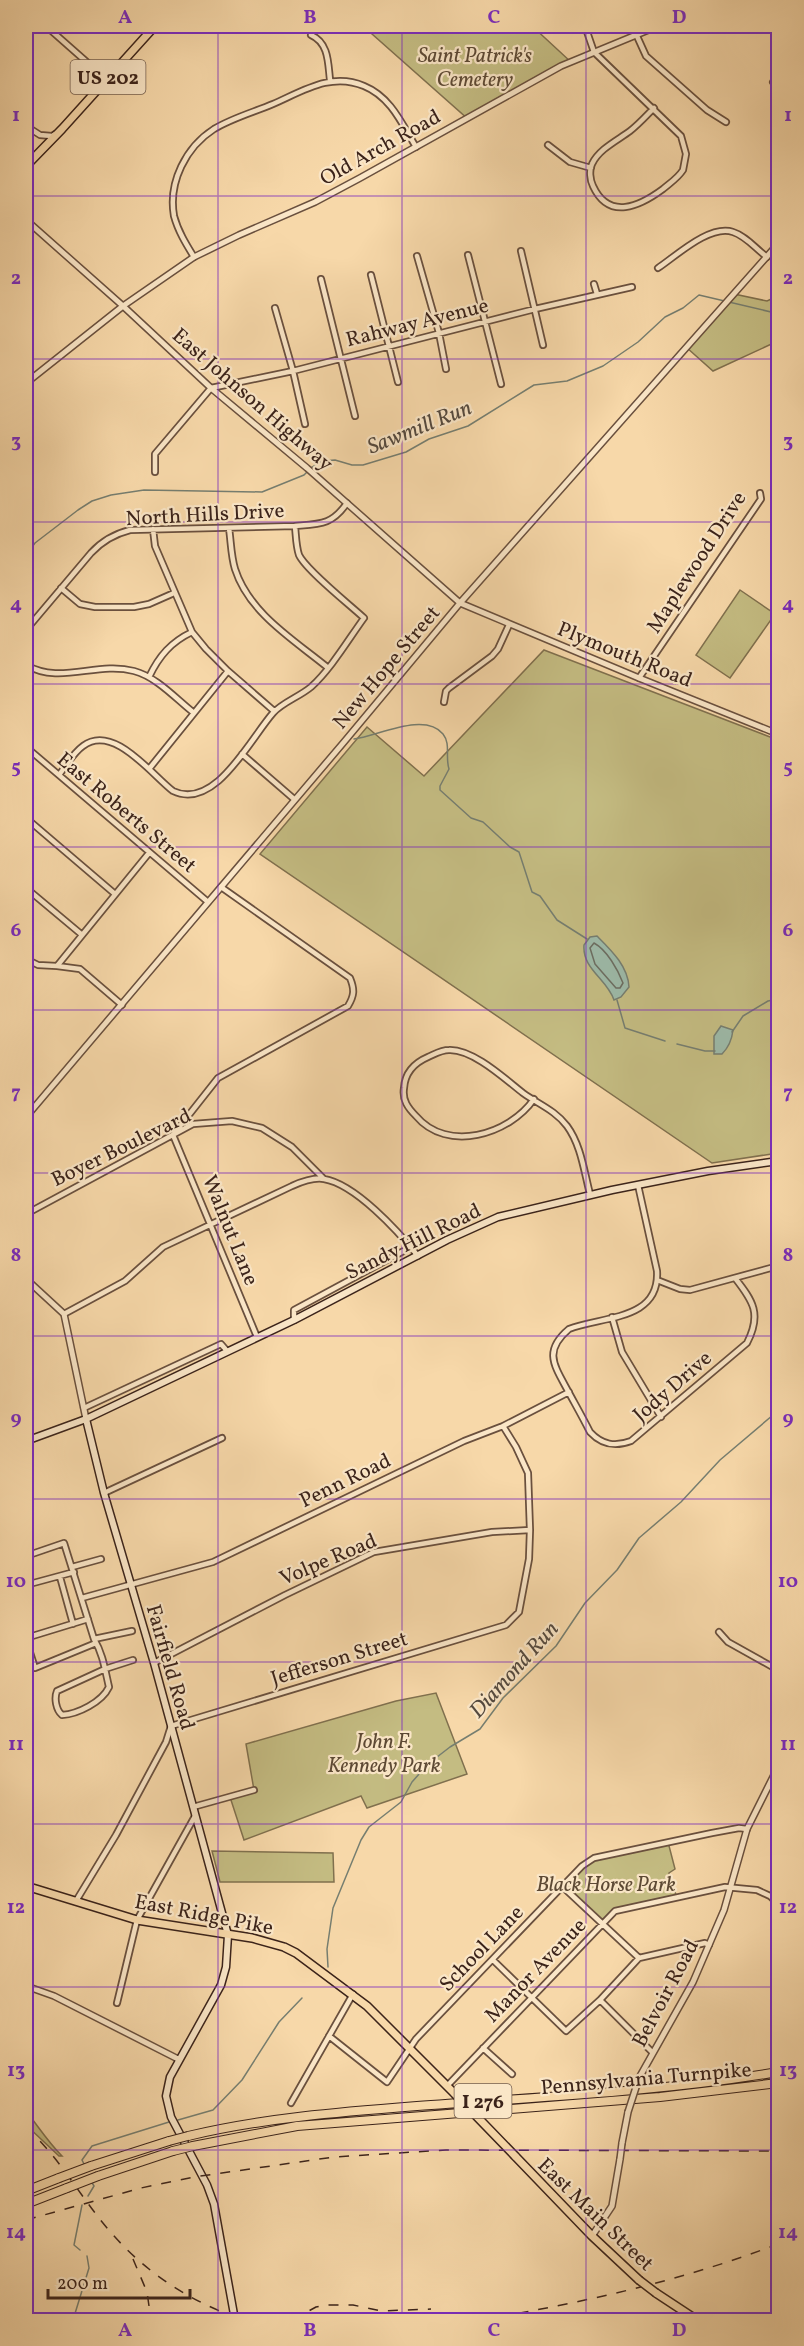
<svg xmlns="http://www.w3.org/2000/svg" width="804" height="2346" viewBox="0 0 804 2346" font-family="Vollkorn,serif">
	<rect width="100%" height="100%" fill="#f7d8a9"/>
	<filter id="stains"><feTurbulence type="fractalNoise" baseFrequency=".00333" numOctaves="4"/><feColorMatrix values="0 0 0 0 .2 0 0 0 0 .09 0 0 0 0 .02 0 0 0 .5 -.17"/></filter>
	<radialGradient id="worn" r=".72"><stop offset=".6" stop-color="#630" stop-opacity="0"/><stop offset="1" stop-color="#630" stop-opacity=".3"/></radialGradient>
	<path fill="#c4bc82" stroke="#80704e" stroke-width="1.5" d="M363,26H532L571,62L468,119Z
		M734,294L767,301L778,296V341L713,371L686,347Z
		M740,590L775,614L730,678L696,655Z
		M544,650L778,740V1153L712,1163L260,854L367,727L424,776Z
		M436,1693L467,1774L367,1808L361,1796L244,1840L230,1797L254,1790L246,1744L396,1701Z
		M668,1842L675,1869L669,1873L677,1898L615,1911L602,1924L562,1886L594,1858Z
		M212,1851L333,1853L334,1882H220Z
		M26,2111C38,2126 48,2142 62,2156H59L26,2125Z"/>
	<path fill="#9dbaa9" stroke="#767e70" stroke-width="1.5" d="M597,936C611,950 628,966 629,987L621,997L614,1000C607,979 582,969 584,945L590,937Z
		M721,1026L733,1030C732,1039 729,1047 722,1054H714V1036Z"/>
	<g fill="none" stroke-linecap="round" stroke-linejoin="round">
		<path stroke="#6c6e62" stroke-width="1.5" d="M594,943C607,950 618,970 623,983L620,988H616L595,964L590,948Z"/>
		<path stroke="#767e70" stroke-width="1.5" d="M311,468L322,461L335,460L352,465H363L406,452L429,439L468,426L534,385L567,381L603,366L638,342L665,317L683,308L699,295L771,312L778,310
			M26,555L35,543L78,510L92,501L111,495L144,490L262,492L304,475L307,472
			M354,739C376,737 424,711 443,734C451,744 445,757 449,769L440,786V790L471,818L483,822L510,847L519,852L532,892L540,896L557,920L587,939
			M617,1000L625,1028L665,1041
			M732,1032L743,1016L768,1001L778,999
			M677,1044L705,1051H715
			M328,1967L327,1949L333,1908L361,1840L369,1827L401,1802L412,1782L428,1764L450,1747L480,1729L503,1698L556,1646L585,1603L617,1570L639,1538L681,1502L720,1460L773,1415
			M178,2120L213,2110L242,2080L279,2022L302,1998
			M85,2166L82,2160L92,2146L169,2122
			M88,2196L94,2186L91,2181
			M80,2250L74,2245L82,2205
			M73,2320L89,2268L87,2256"/>
		<defs>
			<path id="minor" d="M46,26L106,79
				M585,26L594,52L681,136L686,154L683,170C678,178 670,183 663,189C640,206 609,221 593,186C590,180 589,170 592,164C599,149 618,140 630,131C639,124 646,116 654,108
				M636,34L646,56L707,110L726,122
				M311,35C329,43 328,63 330,80
				M773,82L778,74
				M26,126L40,135L52,136L55,134
				M548,145L570,162L591,168
				M521,251L543,345
				M468,255L501,384
				M417,256L439,333L446,369
				M194,257C186,244 178,231 174,216C168,182 186,147 214,129C232,118 254,112 273,104C303,91 331,72 364,86C391,97 402,124 416,147
				M658,268C676,256 710,224 733,232C746,236 756,249 767,257
				M371,275L398,382
				M321,279L355,416
				M594,284L597,294
				M275,308L293,371L305,424
				M26,451V456
				M155,472V454L211,388L293,371L535,309L632,287
				M229,528C231,542 231,556 235,569C249,613 294,640 327,667
				M153,529L155,546L192,632L206,649L228,671L274,711
				M61,588L80,604L95,607H134L149,604L174,593
				M26,630L91,553C102,541 114,534 130,530L295,526C320,524 332,525 347,503
				M26,665C60,685 97,661 134,671C157,677 176,699 194,713
				M149,677C159,656 171,642 192,632
				M639,678L761,499L760,493
				M444,702L446,691L449,688L492,656L498,649L509,625
				M26,747L208,902
				M242,754L294,799
				M149,769L228,671
				M59,775C66,766 73,753 83,746C113,723 151,774 173,791C215,811 250,739 273,713C283,702 299,697 311,687C331,669 348,640 364,618C350,605 306,570 299,555C296,546 296,536 295,526
				M26,818L115,894
				M221,887L350,978C355,990 354,996 348,1006L218,1078L173,1135L257,1337
				M26,888L81,934
				M26,959L38,965L57,966L149,853
				M57,966L80,969L122,1005
				M534,1099C509,1135 447,1153 416,1116C408,1108 402,1100 404,1088C405,1073 414,1063 428,1057C435,1054 441,1050 449,1050C473,1049 505,1079 523,1093C538,1104 555,1110 567,1126C581,1145 584,1171 590,1194
				M638,1185L657,1271C660,1321 602,1316 569,1329C543,1351 554,1365 568,1391C575,1404 583,1418 590,1432C602,1445 615,1447 631,1441L747,1343C762,1314 753,1301 735,1278
				M26,1214L193,1124L232,1121L262,1128L292,1147L323,1178
				M657,1280L680,1289L690,1290L778,1266
				M64,1314L125,1281L163,1247L292,1186C301,1182 313,1177 324,1179C355,1184 398,1231 418,1256
				M612,1317L622,1352L661,1417
				M294,1320V1310L411,1247
				M84,1408L221,1344L227,1351
				M104,1493L222,1438
				M26,1556L64,1543L94,1639C103,1654 105,1670 109,1687C102,1702 78,1714 62,1715C56,1710 54,1698 57,1691L105,1669L133,1660
				M72,1567L101,1559
				M60,1577L73,1624
				M26,1585L74,1572
				M82,1598L213,1562L464,1441L503,1426L569,1392
				M719,1632L728,1642L778,1670
				M26,1638L88,1619
				M94,1639L132,1631
				M26,1640L35,1668L96,1643
				M154,1663L285,1595L374,1552L492,1532L530,1530
				M193,1807L254,1790
				M562,1886L639,1958
				M76,1901L116,1835L166,1742L171,1726L506,1625L519,1612L529,1559L530,1530L528,1473L516,1447L503,1426
				M493,1960L566,2031L600,2000L639,1958L705,1943L709,1945
				M600,2000L652,2052
				M117,2003L137,1920L195,1816
				M329,2036L387,2082L416,2039L582,1866L594,1858L712,1833L739,1828L747,1829
				M483,2048L512,2074
				M447,2086L615,1911L725,1887L757,1890L770,1896L778,1904
				M291,2103L353,1994"/>
			<path id="tertiary" d="M26,220L123,306L211,388L307,468L460,603L639,678L778,734
				M26,383L123,306L194,257L239,235L315,202L360,178L561,66L658,26
				M26,1117L344,742L460,603L778,244
				M26,1279L64,1314L86,1419
				M26,1986L54,1996L178,2059
				M639,2078L693,1982L724,1910L747,1829L778,1767
				M622,2143L628,2112
				M592,2236L612,2206L620,2159"/>
			<path id="secondary" d="M86,1419L104,1493L154,1663L228,1935L226,1967L221,1985L170,2077L166,2096L171,2117L207,2185L214,2204L235,2320
				M26,1441L86,1419L294,1320L447,1240L498,1217L612,1190L708,1171L778,1161"/>
			<path id="primary" d="M26,1886L137,1920L252,1938L284,1947L296,1953L367,2006L455,2094
				M515,2156L592,2236L639,2280
				M656,2293L697,2320"/>
			<path id="trunk" d="M26,166L62,129L155,26"/>
			<path id="motorway" d="M188,2136C264,2118 340,2112 417,2106C538,2097 659,2092 778,2072
				M193,2146L297,2126L660,2097L778,2083
				M91,2166L169,2141
				M98,2176L173,2151
				M26,2191L59,2178
				M26,2204L67,2188"/>
		</defs>
		<use href="#minor" stroke="#6a503e" stroke-width="8"/>
		<use href="#tertiary" stroke="#6a503e" stroke-width="8"/>
		<use href="#secondary" stroke="#3b231a" stroke-width="9"/>
		<use href="#primary" stroke="#3b231a" stroke-width="10"/>
		<use href="#trunk" stroke="#3b231a" stroke-width="10"/>
		<use href="#motorway" stroke="#3b231a" stroke-width="10"/>
		<use href="#minor" stroke="#fae6c7" stroke-width="4.5"/>
		<use href="#tertiary" stroke="#fae6c7" stroke-width="5"/>
		<use href="#secondary" stroke="#fae6c7" stroke-width="6"/>
		<use href="#primary" stroke="#f7d8a9" stroke-width="7"/>
		<use href="#trunk" stroke="#f7d8a9" stroke-width="7"/>
		<use href="#motorway" stroke="#f7d8a9" stroke-width="8"/>
		<path stroke="#3b231a" stroke-width="1.5" stroke-dasharray="10 10" stroke-linecap="butt" d="M26,2127C63,2161 82,2201 115,2237C150,2276 195,2304 244,2320
			M26,2220L141,2188L194,2177L334,2157L446,2150L778,2151
			M771,2234L778,2230
			M133,2259L147,2292L151,2320
			M292,2320L316,2307L326,2305H353L382,2311L431,2309
			M479,2320C582,2303 681,2281 778,2244"/>
		<defs>
			<path id="tertiary-bridge" d="M628,2112L639,2078
				M620,2159L622,2143"/>
			<path id="primary-bridge" d="M455,2094L515,2156
				M639,2280L656,2293"/>
			<path id="motorway-bridge" d="M169,2141L188,2136
				M173,2151L193,2146
				M59,2178L91,2166
				M67,2188L98,2176"/>
		</defs>
		<use href="#tertiary-bridge" stroke="#6a503e" stroke-width="8" stroke-linecap="butt"/>
		<use href="#primary-bridge" stroke="#3b231a" stroke-width="10" stroke-linecap="butt"/>
		<use href="#motorway-bridge" stroke="#3b231a" stroke-width="10" stroke-linecap="butt"/>
		<use href="#tertiary-bridge" stroke="#fae6c7" stroke-width="5"/>
		<use href="#primary-bridge" stroke="#f7d8a9" stroke-width="7"/>
		<use href="#motorway-bridge" stroke="#f7d8a9" stroke-width="8"/>
	</g>
	<path fill="none" stroke="#7b2cbf" stroke-width="1.5" stroke-opacity="0.55" d="M218,26V2320M402,26V2320M586,26V2320M26,196H778M26,359H778M26,522H778M26,684H778M26,847H778M26,1010H778M26,1173H778M26,1336H778M26,1499H778M26,1662H778M26,1824H778M26,1987H778M26,2150H778"/>
	<g text-anchor="middle" stroke-width="4.5" stroke-linejoin="round" paint-order="stroke">
		<g fill="#fae6c7" stroke="#745e4e" stroke-width="1.5">
			<rect x="70.5" y="60" width="75" height="34" rx="4.5"/>
			<rect x="454.5" y="2084" width="57" height="34" rx="4.5"/>
		</g>
		<g font-size="20" font-weight="bold" fill="#3b231a">
			<text x="108" y="84">US 202</text>
			<text x="483" y="2108">I 276</text>
		</g>
		<g font-size="21" font-style="italic" fill="#5d4934" stroke="#fae6c7">
			<text x="475" y="62">Saint Patrick's<tspan x="475" dy="24">Cemetery</tspan></text>
			<text x="384" y="1748">John F.<tspan x="384" dy="24">Kennedy Park</tspan></text>
			<text x="606" y="1891">Black Horse Park</text>
		</g>
		<g font-size="21" fill="#3b231a" stroke="#fae6c7">
			<text transform="translate(380 147) rotate(-29)" y="7">Old Arch Road</text>
			<text transform="translate(417 322) rotate(-14)" y="7">Rahway Avenue</text>
			<text transform="translate(253 399) rotate(41)" y="7">East Johnson Highway</text>
			<text transform="translate(205 514) rotate(-3)" y="7">North Hills Drive</text>
			<text transform="translate(696 562) rotate(-57)" y="7">Maplewood Drive</text>
			<text transform="translate(625 654) rotate(22)" y="7">Plymouth Road</text>
			<text transform="translate(386 667) rotate(-50)" y="7">New Hope Street</text>
			<text transform="translate(127 812) rotate(40)" y="7">East Roberts Street</text>
			<text transform="translate(121 1147) rotate(-26)" y="7">Boyer Boulevard</text>
			<text transform="translate(231 1230) rotate(68)" y="7">Walnut Lane</text>
			<text transform="translate(413 1241) rotate(-26)" y="7">Sandy Hill Road</text>
			<text transform="translate(672 1386) rotate(-41)" y="7">Jody Drive</text>
			<text transform="translate(345 1480) rotate(-26)" y="7">Penn Road</text>
			<text transform="translate(328 1559) rotate(-23)" y="7">Volpe Road</text>
			<text transform="translate(339 1658) rotate(-17)" y="7">Jefferson Street</text>
			<text transform="translate(171 1667) rotate(74)" y="7">Fairfield Road</text>
			<text transform="translate(204 1914) rotate(11)" y="7">East Ridge Pike</text>
			<text transform="translate(481 1948) rotate(-46)" y="7">School Lane</text>
			<text transform="translate(535 1970) rotate(-46)" y="7">Manor Avenue</text>
			<text transform="translate(665 1993) rotate(-62)" y="7">Belvoir Road</text>
			<text transform="translate(646 2078) rotate(-5)" y="7">Pennsylvania Turnpike</text>
			<text transform="translate(596 2214) rotate(44)" y="7">East Main Street</text>
		</g>
		<g font-size="22" font-style="italic" fill="#54493e" stroke="#fae6c7">
			<text transform="translate(419 426) rotate(-22)" y="8">Sawmill Run</text>
			<text transform="translate(513 1669) rotate(-48)" y="8">Diamond Run</text>
		</g>
	</g>
	<rect width="804" height="2346" fill="none" stroke="#f7d8a9" stroke-width="66"/>
	<path d="M48 2289v9h142v-9" fill="none" stroke="#3b231a" stroke-width="3"/>
	<text x="57" y="2289" font-size="18" fill="#3b231a" stroke="#fae6c7" stroke-width="4.5" paint-order="stroke">200 m</text>
	<rect x="33" y="33" width="738" height="2280" fill="none" stroke="#7b2cbf" stroke-width="2"/>
	<g font-size="20" text-anchor="middle" font-weight="bold" fill="#7b2cbf">
		<text x="125" y="23">A</text>
		<text x="310" y="23">B</text>
		<text x="494" y="23">C</text>
		<text x="679" y="23">D</text>
		<text x="16" y="121">1</text>
		<text x="788" y="121">1</text>
		<text x="16" y="284">2</text>
		<text x="788" y="284">2</text>
		<text x="16" y="447">3</text>
		<text x="788" y="447">3</text>
		<text x="16" y="610">4</text>
		<text x="788" y="610">4</text>
		<text x="16" y="773">5</text>
		<text x="788" y="773">5</text>
		<text x="16" y="936">6</text>
		<text x="788" y="936">6</text>
		<text x="16" y="1098">7</text>
		<text x="788" y="1098">7</text>
		<text x="16" y="1261">8</text>
		<text x="788" y="1261">8</text>
		<text x="16" y="1424">9</text>
		<text x="788" y="1424">9</text>
		<text x="16" y="1587">10</text>
		<text x="788" y="1587">10</text>
		<text x="16" y="1750">11</text>
		<text x="788" y="1750">11</text>
		<text x="16" y="1913">12</text>
		<text x="788" y="1913">12</text>
		<text x="16" y="2076">13</text>
		<text x="788" y="2076">13</text>
		<text x="16" y="2238">14</text>
		<text x="788" y="2238">14</text>
		<text x="125" y="2336">A</text>
		<text x="310" y="2336">B</text>
		<text x="494" y="2336">C</text>
		<text x="679" y="2336">D</text>
	</g>
	<rect width="100%" height="100%" filter="url(#stains)"/>
	<rect width="100%" height="100%" fill="url(#worn)"/>
</svg>
